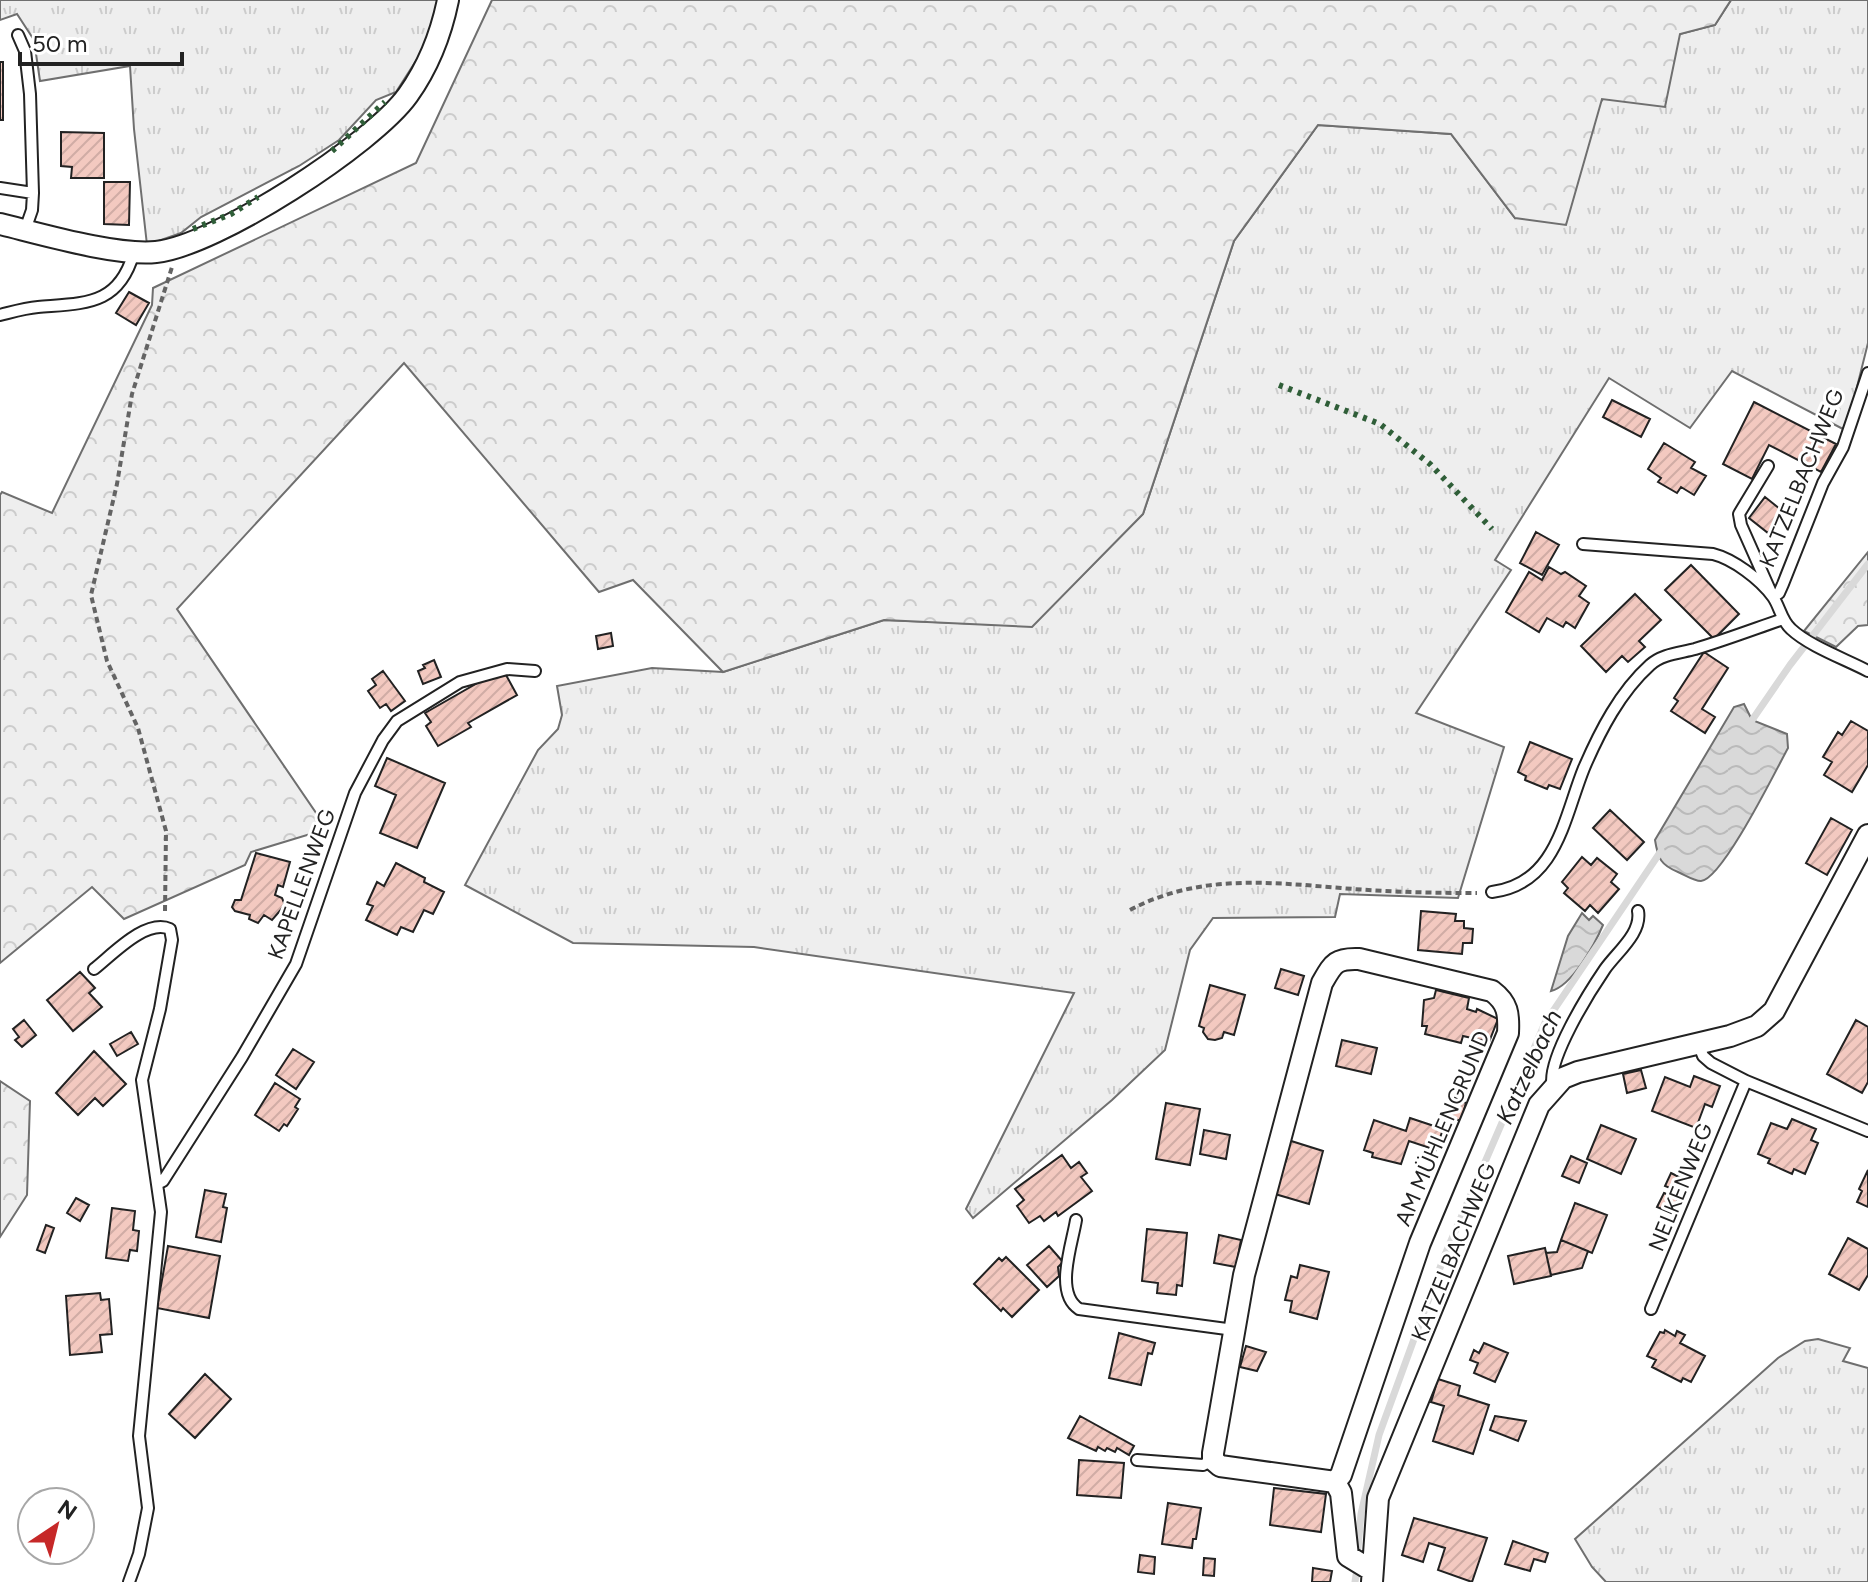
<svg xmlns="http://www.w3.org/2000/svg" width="1868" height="1582" viewBox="0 0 1868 1582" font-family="Figtree,sans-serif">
	<defs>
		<pattern id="grass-tufts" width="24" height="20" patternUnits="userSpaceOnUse" patternTransform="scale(2)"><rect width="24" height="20" fill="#eee"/><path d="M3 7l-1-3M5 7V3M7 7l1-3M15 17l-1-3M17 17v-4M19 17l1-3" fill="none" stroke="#ccc"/></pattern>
		<pattern id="forest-crowns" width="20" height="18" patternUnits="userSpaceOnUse" patternTransform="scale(2)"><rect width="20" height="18" fill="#eee"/><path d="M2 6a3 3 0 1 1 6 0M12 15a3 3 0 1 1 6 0" fill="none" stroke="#ccc"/></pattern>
		<pattern id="water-waves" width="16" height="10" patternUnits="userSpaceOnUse" patternTransform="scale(2)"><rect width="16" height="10" fill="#d9d9d9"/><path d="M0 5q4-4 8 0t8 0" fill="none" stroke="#bababa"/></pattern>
		<pattern id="building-hatch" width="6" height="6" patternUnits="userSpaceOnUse" patternTransform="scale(2)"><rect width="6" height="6" fill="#f3c9c0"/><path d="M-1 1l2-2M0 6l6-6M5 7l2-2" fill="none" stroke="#d0aca5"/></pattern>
	</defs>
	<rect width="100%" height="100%" fill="#fff"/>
	<path fill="url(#grass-tufts)" stroke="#6f6f6f" stroke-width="2" d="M0,0H442L428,42L396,92L376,100L339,140L299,166L201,217L181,233L147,245L134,129L130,66L40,81L34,40L17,14L0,20Z
		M1731,0H1868V343L1852,407L1843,429L1732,371L1690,428L1609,378L1495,560L1511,570L1416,713L1504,747L1458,898L1340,894L1335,917L1213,918L1190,950L1165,1050L1112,1100L973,1218L966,1209L1074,993L754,947L573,943L465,885L538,750L558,729L562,715L557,686L652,668L723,672L884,620L1032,626L1143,514L1234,241L1318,125L1451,134L1515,218L1603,99L1680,34L1715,25Z
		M1818,1339L1850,1348L1843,1361L1868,1368V1582H1606L1592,1567L1575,1539L1778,1358L1805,1341Z"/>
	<path fill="url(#forest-crowns)" stroke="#6f6f6f" stroke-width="2" d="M492,0H1731L1715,25L1680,34L1665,107L1602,99L1566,225L1515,218L1451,134L1318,125L1234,241L1143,514L1032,627L884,620L723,672L633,580L599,592L404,363L177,609L327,829L251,852L245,865L124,919L92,887L0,963V495L2,492L52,513L152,305L153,288L416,163Z
		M1868,552V625L1858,626L1836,647L1804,631Z
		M0,1081L30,1101L27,1195L0,1237Z"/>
	<path fill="url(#water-waves)" stroke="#6f6f6f" stroke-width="2" d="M1744,704L1752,720L1787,734L1788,748C1776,770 1722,880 1701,881C1694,881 1685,875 1678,872C1661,865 1658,859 1655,840L1734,707Z
		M1582,913L1589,920L1593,916L1603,925C1595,944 1572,986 1551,991L1568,936Z"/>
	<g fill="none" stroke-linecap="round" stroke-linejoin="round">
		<path stroke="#d9d9d9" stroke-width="7" d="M1748,726L1790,665L1868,564
			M1358,1548L1361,1514L1379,1435L1444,1257L1545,1023L1661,851
			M1355,1582L1356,1575"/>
	</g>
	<path fill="url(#building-hatch)" stroke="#222" stroke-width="2" d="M0,62H3V120H0Z
		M61,132L104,133V178H71L72,167L61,166Z
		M104,182H130L129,225L104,224Z
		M129,292L149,303L136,325L116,313Z
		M1612,400L1650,419L1641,437L1603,417Z
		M1754,402L1836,444L1821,472L1769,445L1752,479L1723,464Z
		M1664,443L1695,462L1691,468L1706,476L1694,495L1681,487L1677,493L1658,482L1661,478L1648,469Z
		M1765,497L1785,513L1768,533L1749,518Z
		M1536,532L1559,545L1542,575L1520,563Z
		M1691,565L1739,614L1714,639L1665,590Z
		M1549,567L1561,574L1565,572L1586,586L1579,596L1589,603L1575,628L1566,622L1563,627L1547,618L1539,632L1506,612L1529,572L1542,580Z
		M1635,594L1661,620L1639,641L1645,647L1628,662L1622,656L1606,672L1581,646Z
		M611,633L613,646L598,649L596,636Z
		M1704,652L1728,668L1702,709L1715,717L1705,733L1671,711L1678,701L1674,698Z
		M434,660L441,677L423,684L418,671L425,668L423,665Z
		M383,671L405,701L391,711L386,704L380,708L368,691L376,685L372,679Z
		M506,675L517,695L468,723L471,727L438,746L426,726L431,722L425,713L488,677Z
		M1851,721L1868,731V765L1852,792L1824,775L1832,762L1823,757L1838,732L1842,735Z
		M1530,742L1572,759L1560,789L1549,785L1547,789L1525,780L1526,776L1518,772Z
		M387,758L445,783L417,848L380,833L396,795L375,786Z
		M1610,810L1644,842L1627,860L1593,828Z
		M1831,818L1852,830L1827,875L1806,863Z
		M256,853L290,862L283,887L278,885L275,895L282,898L285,905L272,920L264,915L258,923L249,919L250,915L235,911L232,907L235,900H241Z
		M1582,857L1591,865L1597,858L1617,874L1611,882L1619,889L1598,913L1590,905L1585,911L1564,893L1568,888L1562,882Z
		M396,863L425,878L424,882L444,892L433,914L424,910L413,932L401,927L397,935L366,920L373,906L367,904L377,882L384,886Z
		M1421,911L1456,914L1455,921H1464V928L1473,929L1472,943H1463L1462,954L1418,950Z
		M1281,969L1304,976L1298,995L1275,988Z
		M80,972L95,988L89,993L102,1007L73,1031L47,1000Z
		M1210,985L1245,995L1234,1035L1224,1032L1222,1038L1215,1040L1208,1039L1203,1032L1204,1028L1199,1026Z
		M1436,990L1469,998L1467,1009L1476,1012L1477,1009L1498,1019L1489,1042L1463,1036L1461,1043L1425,1034L1427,1026H1422L1424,1000L1434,998Z
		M24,1020L36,1035L22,1047L15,1040L19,1037L13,1029Z
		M1856,1020L1868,1027V1082L1862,1093L1827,1074Z
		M131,1032L138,1044L117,1056L110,1044Z
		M1342,1040L1377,1048L1371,1074L1336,1066Z
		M293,1049L314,1062L296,1089L276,1075Z
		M94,1051L126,1084L103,1106L95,1098L78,1115L56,1093Z
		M1641,1070L1646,1088L1627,1093L1623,1074Z
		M1694,1076L1720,1086L1712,1107L1705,1104L1696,1128L1652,1111L1665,1077L1690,1087Z
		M275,1083L300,1099L295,1107L298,1109L287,1126L284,1124L279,1131L255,1115Z
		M1455,1098L1466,1103L1461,1121L1449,1117Z
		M1166,1103L1200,1109L1190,1165L1156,1159Z
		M1410,1118L1443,1129L1436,1150L1409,1141L1401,1164L1372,1157L1373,1153L1364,1150L1374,1120L1406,1131Z
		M1792,1119L1816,1129L1811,1140L1818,1143L1805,1174L1794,1169L1792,1174L1768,1163L1770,1159L1758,1154L1771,1123L1787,1129Z
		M1601,1125L1636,1139L1621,1174L1587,1159Z
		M1204,1130L1230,1135L1226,1159L1200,1154Z
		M1288,1140L1323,1151L1309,1204L1275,1194L1288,1154L1285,1153Z
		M1062,1155L1071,1168L1079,1162L1087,1173L1081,1177L1092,1191L1058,1216L1056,1212L1044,1221L1040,1216L1029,1223L1017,1206L1024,1200L1015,1189Z
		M1571,1156L1587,1163L1579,1183L1562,1176Z
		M1868,1170V1207L1857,1202L1862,1191L1859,1189Z
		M1671,1173L1685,1180L1680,1192L1665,1186Z
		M205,1190L226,1194L223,1207L227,1208L221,1242L196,1237Z
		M1664,1193L1678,1199L1671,1213L1657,1207Z
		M76,1198L89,1205L80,1221L67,1213Z
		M1575,1203L1607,1215L1592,1253L1561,1240Z
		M112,1208L135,1211L133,1230L139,1231L137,1251L130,1250L128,1261L106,1258Z
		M46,1225L54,1228L45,1253L37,1250Z
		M1147,1229L1187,1233L1182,1286L1177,1285L1176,1295L1157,1293L1158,1283L1142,1281Z
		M1219,1235L1241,1240L1236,1267L1214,1263Z
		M1848,1238L1868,1249V1275L1859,1290L1829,1274Z
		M1561,1240L1588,1251L1582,1268L1551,1275L1546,1253L1557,1252Z
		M168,1246L220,1256L209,1318L157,1308Z
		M1049,1246L1063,1262L1058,1267L1059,1276L1047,1287L1027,1265Z
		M1545,1248L1551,1276L1514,1284L1508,1256Z
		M1006,1257L1039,1290L1012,1317L1003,1308L1001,1311L974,1284L999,1258L1002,1261Z
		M1300,1265L1329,1272L1317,1319L1290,1312L1292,1301L1285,1300L1291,1276L1297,1278Z
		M100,1293L101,1300L109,1299L112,1334L100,1335L102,1352L70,1355L66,1296Z
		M1665,1330L1675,1336L1677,1331L1685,1335L1680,1343L1705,1356L1691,1382L1683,1378L1681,1382L1652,1367L1656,1360L1647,1356L1660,1332L1664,1333Z
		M1119,1333L1155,1343L1152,1354L1148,1353L1141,1385L1109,1378Z
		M1484,1343L1508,1353L1495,1382L1474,1373L1478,1363L1470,1360L1474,1350L1479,1353Z
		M1246,1346L1266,1352L1257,1371L1240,1367Z
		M205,1374L231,1399L195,1438L169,1414Z
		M1438,1379L1460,1386L1458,1395L1489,1405L1473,1454L1433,1441L1444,1406L1431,1402Z
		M1080,1416L1134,1446L1129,1455L1117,1448L1115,1452L1107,1448L1105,1451L1098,1447L1096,1451L1068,1438Z
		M1495,1416L1526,1421L1518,1441L1490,1430Z
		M1079,1460L1124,1463L1121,1498L1077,1495Z
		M1274,1488L1326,1494L1321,1532L1270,1525Z
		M1168,1503L1201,1508L1196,1539H1193L1192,1548L1162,1544Z
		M1414,1518L1487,1538L1472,1582L1438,1570L1445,1548L1429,1543L1423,1562L1402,1555Z
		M1513,1541L1548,1553L1545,1562L1534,1559L1530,1571L1505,1564Z
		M1140,1555L1155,1557L1154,1574L1138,1572Z
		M1204,1558L1215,1559L1214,1576L1203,1575Z
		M1313,1568L1332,1571L1330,1582H1312Z"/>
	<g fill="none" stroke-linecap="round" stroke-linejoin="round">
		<defs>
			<path id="lane" d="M18,35L25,51L30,94L33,193L32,210L25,230
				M0,188L33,193
				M0,315C12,312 25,308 38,307C85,303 119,306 134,252
				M1768,466L1739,514L1741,525L1773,597L1779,593L1783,584L1823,483L1843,447L1868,373
				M1583,544L1713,554C1733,559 1760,579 1773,597C1780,607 1781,620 1791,629C1809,646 1845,659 1868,671
				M1492,892C1557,884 1564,817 1584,768C1600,731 1620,692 1650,665C1662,654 1680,653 1695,649C1725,640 1754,629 1783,619
				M94,969C112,955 146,918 170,929L172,940L160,1009L142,1080L161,1212L139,1436L148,1508L139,1554L129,1582
				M1698,1043L1703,1056L1711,1063L1746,1081L1868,1131
				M1553,1087C1545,1062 1590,991 1605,969C1617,952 1642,933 1638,911
				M157,1184L163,1181L242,1057L296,964L355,793L383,740L397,721L460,682L507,669L535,671
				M1076,1220C1072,1245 1054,1293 1079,1309L1234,1330
				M1651,1309L1746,1081
				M1137,1460L1203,1465L1213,1460"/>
			<path id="street" d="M0,224C41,234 116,256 156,252C216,246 373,144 408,95C428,67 441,34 448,0
				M1335,1482L1220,1466L1213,1460V1453L1244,1275L1322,983C1333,964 1335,958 1359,959L1492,991C1508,1003 1509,1014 1508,1033L1420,1243L1341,1475L1335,1482L1341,1493L1348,1556L1371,1570
				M1372,1582L1378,1498L1539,1105L1563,1078L1578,1072L1730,1036L1757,1026L1774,1011L1868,835"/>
		</defs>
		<use href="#lane" stroke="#222" stroke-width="14"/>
		<use href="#street" stroke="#222" stroke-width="24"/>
		<path stroke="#646464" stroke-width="4" stroke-dasharray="6 4" stroke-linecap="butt" d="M1130,910C1198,874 1268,882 1341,888C1387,892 1432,893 1477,893
			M165,911L166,831L138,728L107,661L91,595L117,484L132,394L172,267"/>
		<use href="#lane" stroke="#fff" stroke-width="10"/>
		<use href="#street" stroke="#fff" stroke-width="20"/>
		<path stroke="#2f5e38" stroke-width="6" stroke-dasharray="4 6" stroke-linecap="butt" d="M332,151L385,102
			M193,229L231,214L258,197
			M1279,385L1380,424L1430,464L1492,529"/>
	</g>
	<g text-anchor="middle" stroke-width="6" stroke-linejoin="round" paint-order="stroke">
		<g font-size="22" fill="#222" stroke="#fff">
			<text transform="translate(1801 478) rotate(-68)" y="8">KATZELBACHWEG</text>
			<text transform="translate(301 884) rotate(-70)" y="8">KAPELLENWEG</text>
			<text transform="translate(1442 1128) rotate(-67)" y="8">AM MÜHLENGRUND</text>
			<text transform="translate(1680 1187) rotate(-68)" y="8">NELKENWEG</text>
			<text transform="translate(1453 1252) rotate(-68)" y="8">KATZELBACHWEG</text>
		</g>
		<g font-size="24" font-style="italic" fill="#222" stroke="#fff">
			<text transform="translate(1529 1067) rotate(-65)" y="8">Katzelbach</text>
		</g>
	</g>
	<g transform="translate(56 1526) rotate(35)"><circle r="38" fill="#ffffff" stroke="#a7a7a7" stroke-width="2"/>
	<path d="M0-6L14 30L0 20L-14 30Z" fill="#c62828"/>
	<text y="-12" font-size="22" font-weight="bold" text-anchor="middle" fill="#222222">N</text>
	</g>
	<path d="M20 52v12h162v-12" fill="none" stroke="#222222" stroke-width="4"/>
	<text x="32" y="52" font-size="24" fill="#222222" stroke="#ffffff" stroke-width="6" paint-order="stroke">50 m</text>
</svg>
